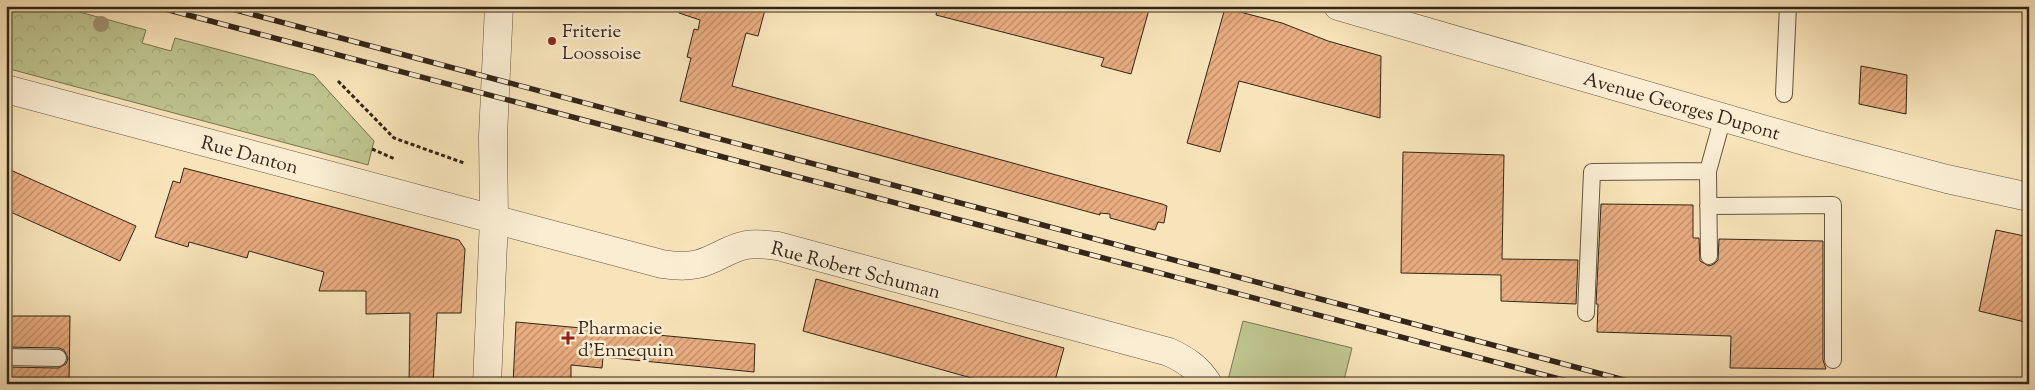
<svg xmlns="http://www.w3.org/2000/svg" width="2035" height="390" viewBox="0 0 2035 390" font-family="'Sorts Mill Goudy',serif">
	<defs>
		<pattern id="forest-crowns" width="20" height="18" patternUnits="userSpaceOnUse" patternTransform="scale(1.25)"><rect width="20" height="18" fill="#bec48f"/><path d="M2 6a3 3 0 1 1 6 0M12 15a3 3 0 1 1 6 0" fill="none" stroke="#a4a87b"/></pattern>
		<pattern id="building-hatch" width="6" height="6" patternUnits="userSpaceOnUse" patternTransform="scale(1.25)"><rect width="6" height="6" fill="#e8ad80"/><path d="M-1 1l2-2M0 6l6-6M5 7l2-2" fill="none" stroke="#bd8d68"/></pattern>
	</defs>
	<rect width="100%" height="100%" fill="#f8e4ba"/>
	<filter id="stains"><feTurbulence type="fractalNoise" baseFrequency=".004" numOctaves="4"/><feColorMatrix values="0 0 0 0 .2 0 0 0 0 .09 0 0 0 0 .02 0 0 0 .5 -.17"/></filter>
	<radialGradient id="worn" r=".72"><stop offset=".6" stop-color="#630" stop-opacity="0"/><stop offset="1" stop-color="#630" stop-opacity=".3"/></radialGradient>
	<path fill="url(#forest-crowns)" stroke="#787453" d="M6,6H57L146,30L142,43L171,51L175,38L314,75L374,141L368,165L6,68Z"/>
	<path fill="#bec48f" stroke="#787453" d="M1243,321L1352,348L1343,384H1247L1228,380Z"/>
	<path fill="url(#building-hatch)" stroke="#332517" d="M680,6H766L758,36L746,33L732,86L1162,204L1167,206L1164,223L1158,222L1155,230L1110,218V214L1100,213V215L680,101L691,58L687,57L694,29L698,30L700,20L679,13Z
		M938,6H1150L1131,74L1101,66L1104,58L936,15Z
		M1225,8L1282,23L1328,41L1381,56L1380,118L1239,81L1220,152L1187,143Z
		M1861,66L1907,75L1906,114L1859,104Z
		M1403,152L1504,155L1502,259L1578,260L1576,304L1501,301V275L1401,273Z
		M6,168L136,226L120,261L6,210Z
		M184,168L459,240L465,249L461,313H437L433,384H409L410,313L366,314V291H319L324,272L249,251L247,258L189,242L188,247L155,237L173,181L180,183Z
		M1601,204L1693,205V238H1699L1700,261L1709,266L1714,264L1718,260L1719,239L1823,241V360L1826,369L1730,368L1731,336L1597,332L1598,304H1596Z
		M1996,230L2029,237V323L1979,311Z
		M816,279L1064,348L1054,384H993L803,331Z
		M6,316H70L69,384H6V367L58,368L66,364L68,358L64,350L59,348L6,347Z
		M516,322L755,344L754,372L603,357L602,368L571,365V379H564V384H513Z"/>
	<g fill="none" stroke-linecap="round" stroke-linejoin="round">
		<defs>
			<path id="service" d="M1784,94L1788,6
				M1708,171L1723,117
				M1708,206L1833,205V360
				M1586,313L1592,172L1708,171L1709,256
				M6,357L58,358"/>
			<path id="minor" d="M1338,6L1811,143L1947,179L2029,197
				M6,89L662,264C675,266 686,267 698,264C715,260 729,248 746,245C757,243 768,245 778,246L1169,352C1186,360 1198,368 1208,384"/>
			<path id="tertiary" d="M487,384L494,219L493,136L499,6"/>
		</defs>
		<use href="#service" stroke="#645540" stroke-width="18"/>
		<use href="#minor" stroke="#645540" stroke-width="29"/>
		<use href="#tertiary" stroke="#645540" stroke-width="29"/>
		<path stroke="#332517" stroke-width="3" stroke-dasharray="4 2.5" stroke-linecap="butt" d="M338,81L394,138L464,163
			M372,149L395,159"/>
		<use href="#service" stroke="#faedd2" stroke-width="16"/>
		<use href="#minor" stroke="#faedd2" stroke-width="28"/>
		<use href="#tertiary" stroke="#faedd2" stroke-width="28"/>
		<defs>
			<path id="rail" d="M154,6L1578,384
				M221,6L1639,384"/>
		</defs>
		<use href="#rail" stroke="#332517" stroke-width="5.5"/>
		<use href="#rail" stroke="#faedd2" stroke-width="4" stroke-dasharray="11" stroke-linecap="butt"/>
	</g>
	<circle fill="#9f9171" cx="101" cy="24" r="8"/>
	<g fill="#8f2418" stroke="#faedd2" stroke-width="2">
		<circle cx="552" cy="41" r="5"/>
		<path d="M565.5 330.5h5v5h5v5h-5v5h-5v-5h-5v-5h5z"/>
	</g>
	<g text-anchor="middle" stroke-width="5" stroke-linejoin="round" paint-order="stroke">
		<g font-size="19" fill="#332517" stroke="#faedd2" text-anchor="start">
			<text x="562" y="37">Friterie<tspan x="562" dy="22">Loossoise</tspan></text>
			<text x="578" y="334">Pharmacie<tspan x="578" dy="22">d'Ennequin</tspan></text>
		</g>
		<g font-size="19" fill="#332517" stroke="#faedd2">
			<text transform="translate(1682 105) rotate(16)" y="7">Avenue Georges Dupont</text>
			<text transform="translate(250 154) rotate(15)" y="7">Rue Danton</text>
			<text transform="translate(856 269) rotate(15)" y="7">Rue Robert Schuman</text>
		</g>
	</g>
	<rect width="2035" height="390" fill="none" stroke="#f8e4ba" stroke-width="25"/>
	<rect x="8" y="8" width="2020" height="375" fill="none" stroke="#332517" stroke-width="2.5"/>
	<rect x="12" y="12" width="2010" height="365" fill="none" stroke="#332517"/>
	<rect width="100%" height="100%" filter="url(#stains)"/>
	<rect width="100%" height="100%" fill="url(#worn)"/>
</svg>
